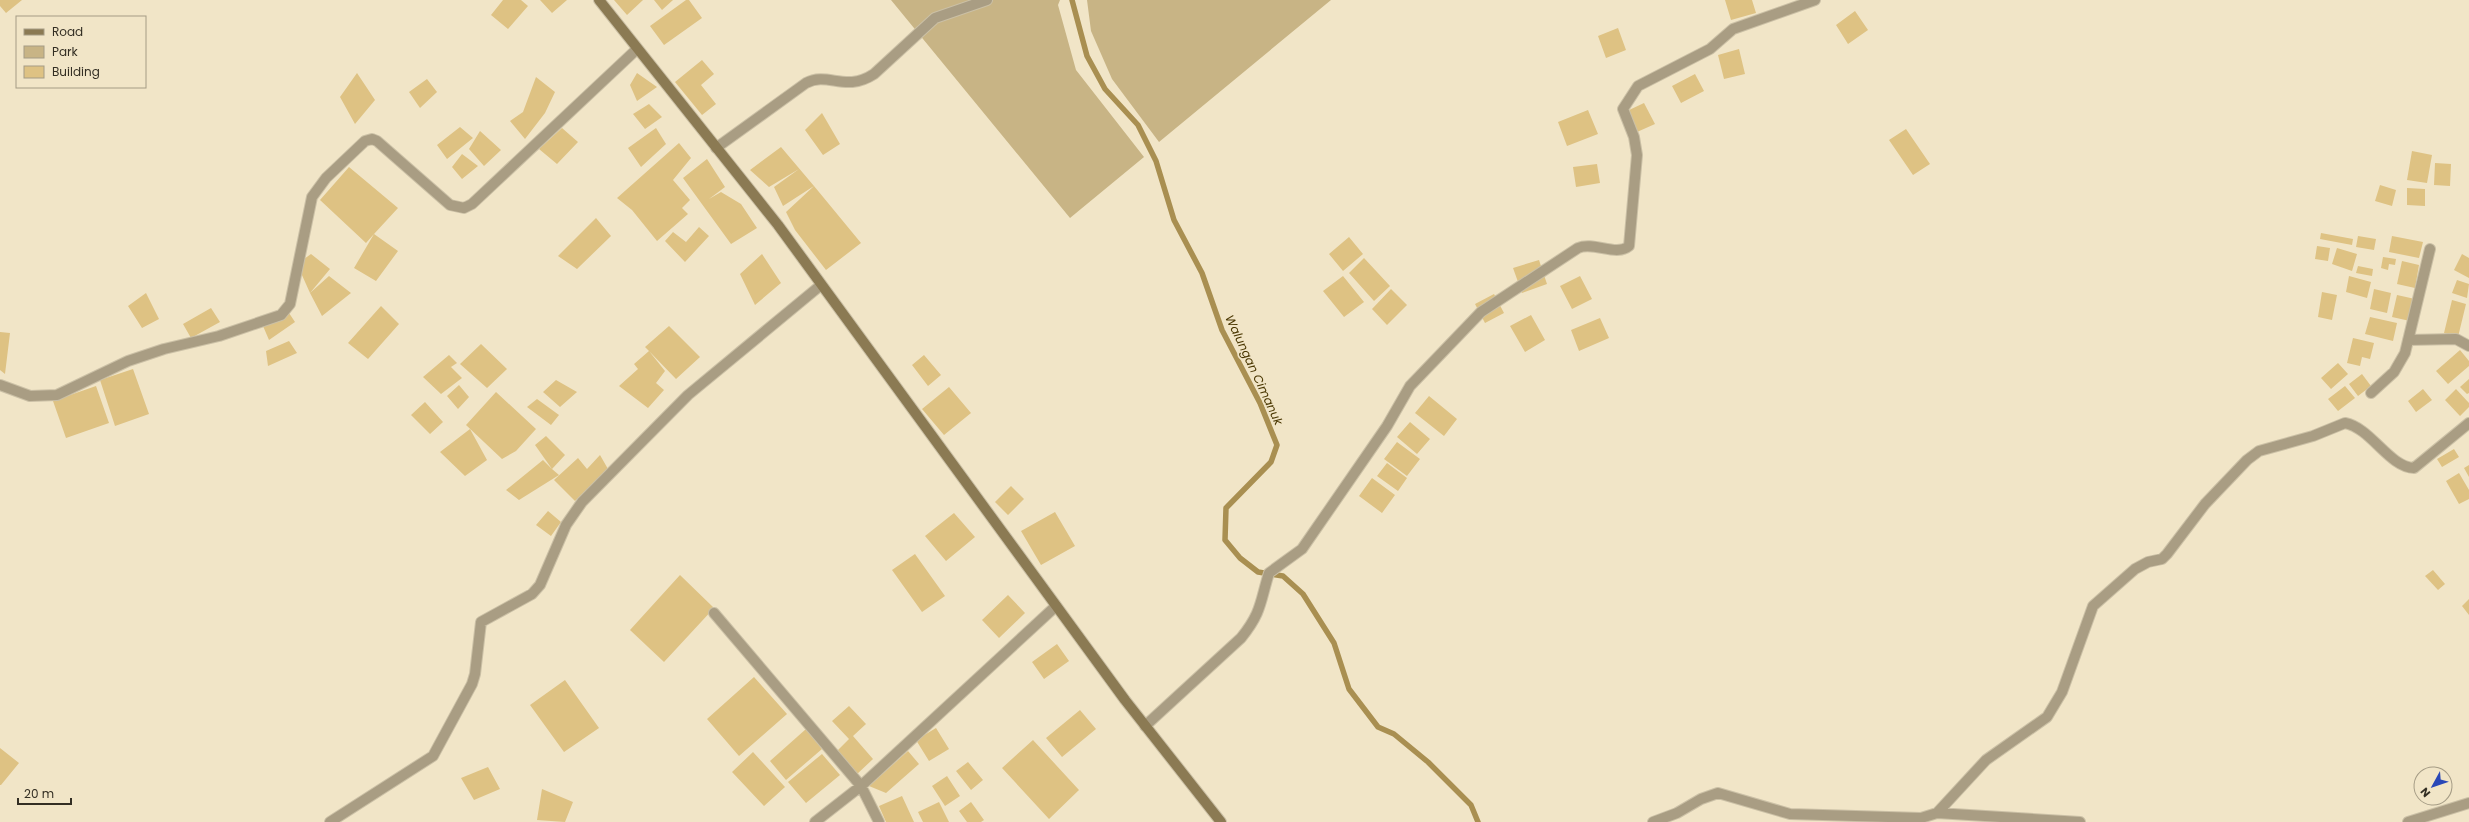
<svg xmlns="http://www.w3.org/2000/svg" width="2469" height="822" viewBox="0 0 2469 822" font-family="Poppins,sans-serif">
	<rect width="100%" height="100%" fill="#f1e5c7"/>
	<path fill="#c8b485" d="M891,0H1060L1058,5L1076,70L1144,157L1070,218Z
		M1087,0H1331L1159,142L1112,79L1091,31Z"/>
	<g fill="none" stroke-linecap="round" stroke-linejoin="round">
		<path stroke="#a98f51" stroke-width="5.5" d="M1072,0L1087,56L1105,89L1138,125L1156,161L1174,220L1202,273L1222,330L1260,403L1277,445L1271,462L1226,508L1225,540L1240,558L1258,572L1283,576L1303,594L1334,643L1349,689L1378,727L1394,734L1428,762L1471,805L1478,822"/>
	</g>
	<path fill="#dec283" d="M0,0H22L6,13L0,6Z
		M503,0H521L528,6L508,29L491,15Z
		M540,0H567L552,13Z
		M614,0H643L627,15Z
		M654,0H673L662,10Z
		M686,0H689L702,18L664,45L650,26Z
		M1725,0H1752L1756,13L1731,20Z
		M1855,11L1868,30L1848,44L1836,25Z
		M1618,28L1626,50L1606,58L1598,36Z
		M1739,49L1745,74L1724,79L1718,55Z
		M702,60L714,74L701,85L716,104L702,115L675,82Z
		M357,73L375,100L355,124L340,97Z
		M637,73L657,87L637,101L630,85Z
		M1695,74L1704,91L1681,103L1672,86Z
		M536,77L555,92L545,113L525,139L510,121L523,112Z
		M427,79L437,92L420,108L409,92Z
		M1644,103L1655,124L1637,132L1627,111Z
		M649,104L662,117L645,129L633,114Z
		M1588,110L1598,134L1567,146L1558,122Z
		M822,113L840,144L823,155L805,130Z
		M460,127L473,138L447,159L437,145Z
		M562,128L578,142L557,164L539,149Z
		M656,128L666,144L641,167L628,148Z
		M1906,129L1930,164L1913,175L1889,140Z
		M480,131L501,150L484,166L469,149Z
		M679,143L691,158L673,180L690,200L682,208L688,214L657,241L632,210L617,198Z
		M781,147L814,186L783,206L774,187L799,169L769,187L750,170Z
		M2412,151L2432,155L2427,183L2407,180Z
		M462,154L478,166L462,179L452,167Z
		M707,159L725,187L709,199L721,192L741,204L757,228L731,244L683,178Z
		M2435,163L2451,164L2450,186L2434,185Z
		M1597,164L1600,183L1576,187L1573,167Z
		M349,167L398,208L374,234L398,251L376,281L354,268L374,234L366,243L320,200Z
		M2380,185L2396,190L2392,206L2375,201Z
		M814,186L861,243L826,270L795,230L786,212Z
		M2407,188L2425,189V206L2407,205Z
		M596,218L611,236L577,269L558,256Z
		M699,227L709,236L685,262L665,241L673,232L686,242Z
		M2321,233L2353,239L2352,245L2320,239Z
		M2358,236L2376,239L2374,250L2356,247Z
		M2392,236L2423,242L2419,258L2389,252Z
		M1349,237L1363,254L1343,271L1329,254Z
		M2317,246L2330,248L2328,261L2315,259Z
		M2337,248L2357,254L2352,271L2332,264Z
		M311,254L330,269L310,293L329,276L351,293L322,316L310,293L297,264Z
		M762,254L781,283L755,305L740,274Z
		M2462,254L2469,258V278L2454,270Z
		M2383,257L2396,259L2395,265L2389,264L2388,270L2381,268Z
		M1364,258L1390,286L1374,301L1349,273Z
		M1539,260L1547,284L1522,293L1513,268Z
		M2402,261L2419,265L2415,288L2397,284Z
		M2358,266L2373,269L2372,276L2356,273Z
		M1343,276L1364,302L1344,317L1323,291Z
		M1580,276L1592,299L1572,309L1560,286Z
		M2349,276L2371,282L2367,298L2346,292Z
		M2457,280L2469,284L2467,298L2452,293Z
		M1391,289L1407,305L1387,325L1372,309Z
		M2374,289L2391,293L2387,313L2370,309Z
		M2322,292L2337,295L2332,320L2318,317Z
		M146,293L159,319L142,328L128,306Z
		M1494,294L1504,313L1485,323L1475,304Z
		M2397,295L2415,299L2410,321L2392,317Z
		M2452,300L2466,304L2458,337L2444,333Z
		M381,306L399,324L368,359L348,343Z
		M211,308L220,322L191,338L183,324Z
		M287,310L295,322L269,340L263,326Z
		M1531,315L1545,340L1525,352L1510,326Z
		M2370,317L2397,323L2393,341L2365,334Z
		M1600,318L1609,338L1579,351L1571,330Z
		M669,326L700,357L676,379L649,351L665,371L656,383L664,390L648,408L619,386L638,369L634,364L649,351L645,347Z
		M0,332L10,333L5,374L0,370Z
		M2353,338L2374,343L2370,359L2362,357L2360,366L2347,363Z
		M289,341L297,353L268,366L266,351Z
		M481,344L507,369L487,388L460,364Z
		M2460,350L2469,361V366L2448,384L2436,371Z
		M449,355L457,363L451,367L462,378L441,394L423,377Z
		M924,355L941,375L928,386L912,365Z
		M2338,363L2348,374L2331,389L2321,378Z
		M133,369L149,414L115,426L100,380Z
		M2362,374L2371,386L2358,396L2349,384Z
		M2469,379V393L2467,394L2460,387Z
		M556,380L577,392L560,407L543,392Z
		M459,385L469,397L458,409L447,396Z
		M96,386L109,423L66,438L53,401Z
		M2345,386L2355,398L2338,411L2328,399Z
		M949,387L971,413L944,435L922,409Z
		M2423,389L2432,400L2416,412L2408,401Z
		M2456,389L2469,403V407L2460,416L2445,400Z
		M496,392L536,429L516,451L502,459L466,425Z
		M1429,396L1457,419L1444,436L1415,413Z
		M537,399L559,415L551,425L527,407Z
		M425,402L443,422L430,434L411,415Z
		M1410,422L1430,439L1417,454L1397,437Z
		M470,429L487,460L465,476L440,452Z
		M546,436L565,455L552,469L559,475L519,500L506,490L543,460L552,469L535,445Z
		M1397,442L1420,459L1407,476L1384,459Z
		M2454,449L2459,457L2442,467L2437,459Z
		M600,455L608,469L575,501L554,480L578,458L587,469Z
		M1387,463L1407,478L1398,491L1377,476Z
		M2469,465V477L2464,468Z
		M2459,473L2469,490V499L2459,504L2446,481Z
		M1372,478L1395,495L1382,513L1359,496Z
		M1011,486L1024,499L1008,515L995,502Z
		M548,511L561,522L551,536L536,525Z
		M1055,512L1075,546L1041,565L1021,531Z
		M954,513L975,537L946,561L925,536Z
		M915,554L945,596L922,612L892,570Z
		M2433,570L2445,584L2438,590L2425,576Z
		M680,575L714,608L664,662L630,630Z
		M1008,595L1025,613L999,638L982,620Z
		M2469,599V615L2462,606Z
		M1057,644L1069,661L1044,679L1032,662Z
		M754,677L787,714L739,756L707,719Z
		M565,680L599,728L564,752L530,705Z
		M849,706L866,724L853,736L873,759L856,775L836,752L849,739L832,721Z
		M1080,710L1096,729L1062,757L1046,738Z
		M936,728L949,749L929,761L916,740Z
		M806,729L822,749L786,780L770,761Z
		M1033,740L1079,790L1049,819L1002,768Z
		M0,748L19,763L1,785H0Z
		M908,751L919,764L886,793L869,786Z
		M753,752L785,787L764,806L732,772Z
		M822,754L840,775L806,803L788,782Z
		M968,762L983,780L971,790L956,771Z
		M488,767L500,789L474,800L461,778Z
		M947,776L960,796L945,806L932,786Z
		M542,789L573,802L565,822L537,820Z
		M902,796L914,822H886L879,806Z
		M939,802L949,822H923L918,812Z
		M971,802L984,820L981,822H967L959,811Z"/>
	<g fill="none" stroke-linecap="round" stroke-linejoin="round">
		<defs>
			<path id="street" d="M716,148L806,83C828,71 845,93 874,74L935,18L987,0
				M2408,340L2456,339L2469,346
				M0,385L30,396L57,395L128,361L164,349L219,336L281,315L290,304L312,197L326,178L365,141L372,139L377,141L450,205L464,208L472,204L637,49
				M2371,393L2394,372L2405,353L2430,249
				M714,613L861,786L1056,606
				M1145,726L1241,638C1262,612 1260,602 1269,573L1302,549L1387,426L1410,386L1481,312L1578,248C1594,241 1616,257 1629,246L1637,155L1634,137L1623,109L1638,86L1710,49L1733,29L1815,0
				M1937,813L2080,822
				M330,822L433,756L472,684L475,674L481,622L532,594L540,585L566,525L582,502L688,395L821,285
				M815,822L861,786L879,822
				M1653,822L1677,813L1701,799L1718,793L1790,814L1921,818L1937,813L1986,760L2047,717L2062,692L2093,606L2135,569L2148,562L2162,559L2167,554L2205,504L2247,460L2259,451L2313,436L2345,423C2371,428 2389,467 2414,468L2469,423
				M2408,822L2469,803"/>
			<path id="secondary" d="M599,0L778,225L1125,700L1221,822"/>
		</defs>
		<use href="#street" stroke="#cbc0a6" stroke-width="12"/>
		<use href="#secondary" stroke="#cbc0a6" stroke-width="12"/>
		<use href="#street" stroke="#a99d83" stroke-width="10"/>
		<use href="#secondary" stroke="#8b7a53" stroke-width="10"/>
	</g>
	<g text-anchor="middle" stroke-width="3.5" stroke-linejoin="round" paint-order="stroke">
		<g font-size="12" font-style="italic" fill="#4a3702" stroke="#f1e5c7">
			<text transform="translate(1254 370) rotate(65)" y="4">Walungan Cimanuk</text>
		</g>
	</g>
	<rect x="16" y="16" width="130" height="72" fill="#f1e5c7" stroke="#a59c85"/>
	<rect x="24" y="29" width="20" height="6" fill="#8b7a53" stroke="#a59c85"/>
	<text x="52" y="36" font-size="12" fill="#332e23">Road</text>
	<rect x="24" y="46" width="20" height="12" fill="#c8b485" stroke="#a59c85"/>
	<text x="52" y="56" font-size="12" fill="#332e23">Park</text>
	<rect x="24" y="66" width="20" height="12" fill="#dec283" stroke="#a59c85"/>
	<text x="52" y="76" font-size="12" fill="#332e23">Building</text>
	<g transform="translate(2433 786) rotate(230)"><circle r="19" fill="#f1e5c7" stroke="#a59c85"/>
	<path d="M0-3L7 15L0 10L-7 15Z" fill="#2947b7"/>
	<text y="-6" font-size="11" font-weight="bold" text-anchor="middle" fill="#332e23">N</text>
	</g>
	<path d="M18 798v6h53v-6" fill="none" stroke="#332e23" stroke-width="2"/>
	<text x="24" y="798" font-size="12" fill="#332e23" stroke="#f1e5c7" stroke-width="3" paint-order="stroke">20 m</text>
</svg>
